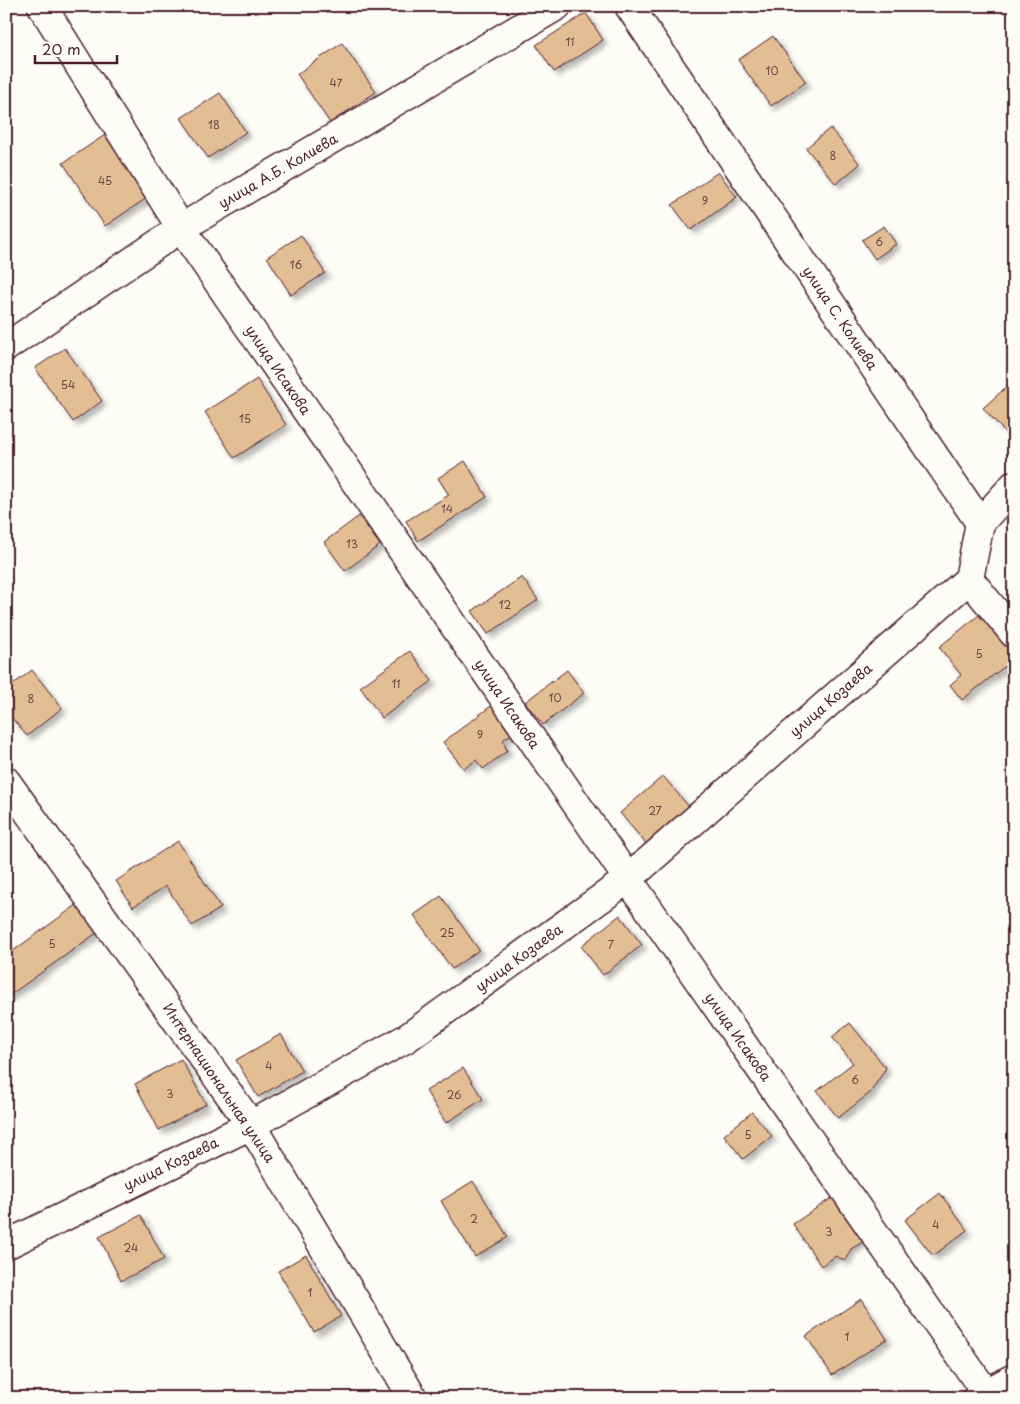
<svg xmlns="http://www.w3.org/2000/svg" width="1020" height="1404" viewBox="0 0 1020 1404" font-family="'Playpen Sans',sans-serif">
	<defs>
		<filter id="shadow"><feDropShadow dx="4.5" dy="4.5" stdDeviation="2.5" flood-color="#0004"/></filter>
	</defs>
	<rect width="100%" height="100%" fill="#fdfcf7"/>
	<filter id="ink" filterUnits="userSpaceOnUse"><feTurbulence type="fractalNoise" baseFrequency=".02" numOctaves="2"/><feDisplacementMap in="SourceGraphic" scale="10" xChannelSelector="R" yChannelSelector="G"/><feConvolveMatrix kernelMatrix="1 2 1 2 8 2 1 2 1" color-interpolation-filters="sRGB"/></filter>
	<g filter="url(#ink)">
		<path fill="#e3bd93" stroke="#4a1f2b" filter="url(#shadow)" d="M586,13L603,40L554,72L536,45Z
			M773,36L806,82L771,106L738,60Z
			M342,43L376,92L330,123L297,74Z
			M220,93L246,132L208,158L181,118Z
			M830,128L860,164L836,184L806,148Z
			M105,135L147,198L105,226L63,163Z
			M718,172L737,197L691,230L672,205Z
			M884,226L896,244L875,259L862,240Z
			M301,235L325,273L291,295L267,257Z
			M65,348L102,401L73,422L35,368Z
			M257,379L286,425L234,458L205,412Z
			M1014,380V442L983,408Z
			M465,461L487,497L418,541L406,521L449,495L438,478Z
			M359,516L380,545L345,571L324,542Z
			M522,577L538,600L488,634L472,611Z
			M984,611L1014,649V659L962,700L950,685L961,675L939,647Z
			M410,651L432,681L382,718L360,687Z
			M32,670L62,708L27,736L6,711V690Z
			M567,670L584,693L543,725L525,702Z
			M495,703L516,731L503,740L507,751L483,769L476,760L464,769L443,742Z
			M663,776L691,809L648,846L620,813Z
			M178,841L221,908L192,926L166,886L133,907L116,881Z
			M441,896L479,950L452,969L414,915Z
			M78,904L98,932L6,998V956Z
			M620,915L642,945L603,975L581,946Z
			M850,1023L886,1068L870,1093L838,1118L817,1091L853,1063L832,1037Z
			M281,1034L302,1071L258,1097L236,1060Z
			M181,1059L206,1104L159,1130L135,1084Z
			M463,1068L483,1099L446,1123L426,1091Z
			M752,1112L772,1136L743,1159L724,1135Z
			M473,1181L508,1237L475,1257L441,1201Z
			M940,1193L967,1230L933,1256L905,1220Z
			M836,1195L866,1240L851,1249L845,1261L836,1256L821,1266L793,1224Z
			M141,1215L164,1259L121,1281L99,1237Z
			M306,1255L341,1316L314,1332L278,1271Z
			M861,1299L887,1339L832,1375L806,1336Z"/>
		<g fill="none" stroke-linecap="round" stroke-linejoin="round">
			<defs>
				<path id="street" d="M42,6L181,228L628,879L986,1393
					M629,6L980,523L969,579L1014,634
					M6,347L181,228L557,6
					M980,523L1014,485
					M6,781L251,1125L413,1398
					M6,1245L251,1125L407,1038L628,879L969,579"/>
				<path id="primary" d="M977,1398L1014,1378"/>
			</defs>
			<use href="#street" stroke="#4a1f2b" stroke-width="31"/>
			<use href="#primary" stroke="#4a1f2b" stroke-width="31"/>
			<use href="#street" stroke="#fdfcf7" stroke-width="28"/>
			<use href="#primary" stroke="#fdfcf7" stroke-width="28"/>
		</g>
	</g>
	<g text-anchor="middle" stroke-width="4" stroke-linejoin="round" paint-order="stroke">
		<g font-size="11" fill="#704645">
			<text x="570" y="46">11</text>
			<text x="772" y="75">10</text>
			<text x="336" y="87">47</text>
			<text x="214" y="129">18</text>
			<text x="833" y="160">8</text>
			<text x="105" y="185">45</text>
			<text x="705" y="205">9</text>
			<text x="879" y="246">6</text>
			<text x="296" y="269">16</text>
			<text x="68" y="389">54</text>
			<text x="245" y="423">15</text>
			<text x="447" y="513">14</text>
			<text x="352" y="548">13</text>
			<text x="505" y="609">12</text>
			<text x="979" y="658">5</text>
			<text x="396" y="688">11</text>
			<text x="555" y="702">10</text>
			<text x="31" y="703">8</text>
			<text x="480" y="739">9</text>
			<text x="655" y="815">27</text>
			<text x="447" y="937">25</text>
			<text x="52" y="948">5</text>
			<text x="611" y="949">7</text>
			<text x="269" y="1070">4</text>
			<text x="855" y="1084">6</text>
			<text x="170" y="1098">3</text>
			<text x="454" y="1099">26</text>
			<text x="748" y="1139">5</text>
			<text x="474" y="1223">2</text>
			<text x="936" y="1229">4</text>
			<text x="829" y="1236">3</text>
			<text x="131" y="1252">24</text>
			<text x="310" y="1297">1</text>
			<text x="847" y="1341">1</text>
		</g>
		<g font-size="14" fill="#4a1f2b" stroke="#fdfcf7">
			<text transform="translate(278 171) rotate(-30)" y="5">улица А.Б. Колиева</text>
			<text transform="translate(840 318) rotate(56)" y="5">улица С. Колиева</text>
			<text transform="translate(278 370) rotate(56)" y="5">улица Исакова</text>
			<text transform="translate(831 700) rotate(-41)" y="5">улица Козаева</text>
			<text transform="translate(507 704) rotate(56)" y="5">улица Исакова</text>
			<text transform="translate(519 958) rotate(-36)" y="5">улица Козаева</text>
			<text transform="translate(738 1037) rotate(55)" y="5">улица Исакова</text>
			<text transform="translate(219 1083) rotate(56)" y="5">Интернациональная улица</text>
			<text transform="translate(171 1164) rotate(-26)" y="5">улица Козаева</text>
		</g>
	</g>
	<rect width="1020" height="1404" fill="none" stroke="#fdfcf7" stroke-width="25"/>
	<rect x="12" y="12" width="995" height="1379" fill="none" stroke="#4a1f2b" stroke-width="2" filter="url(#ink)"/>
	<path d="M35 55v8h82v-8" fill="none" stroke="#4a1f2b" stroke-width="2.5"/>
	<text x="42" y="55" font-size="15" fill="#4a1f2b" stroke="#fdfcf7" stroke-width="4" paint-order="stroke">20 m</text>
</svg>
